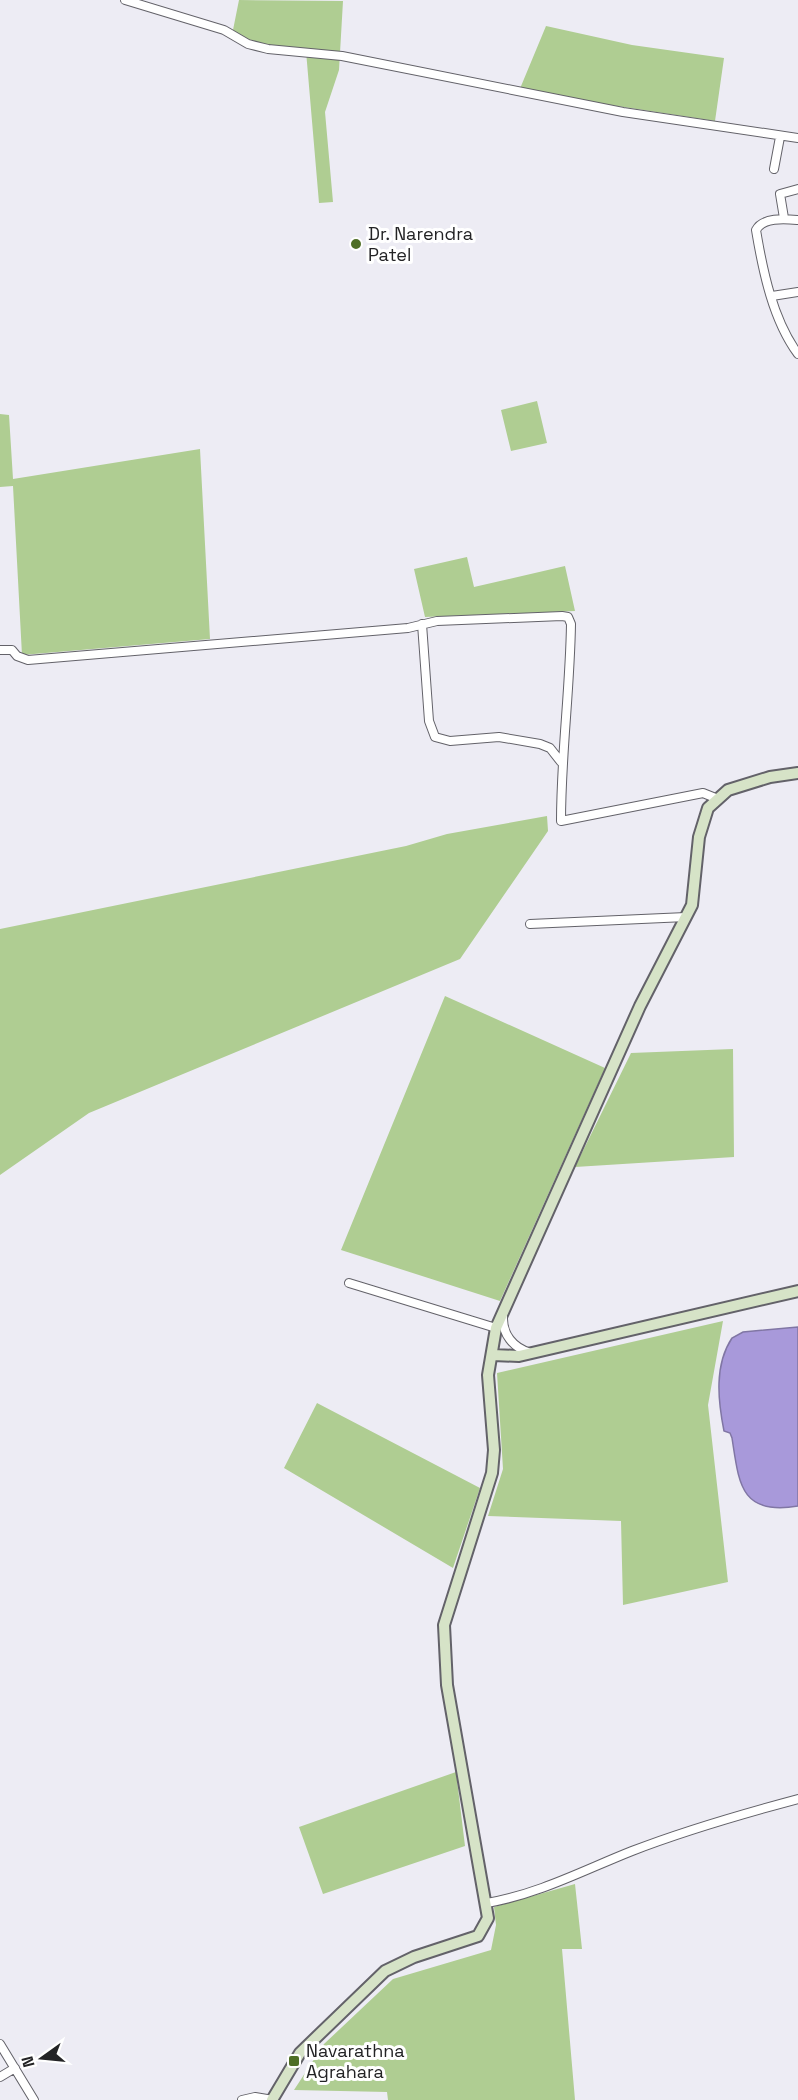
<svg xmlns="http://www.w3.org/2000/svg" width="798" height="2100" viewBox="0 0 798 2100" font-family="'Space Grotesk',sans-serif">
	<rect width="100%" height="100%" fill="#edecf4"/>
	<path fill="#afcd92" d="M239,0L343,1L339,70L325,112L333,202L319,203L306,51L262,46L232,35Z
		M546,26L632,45L724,58L715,121L519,91Z
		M537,401L547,443L511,451L501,410Z
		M0,414L9,415L13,479L200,449L210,639L22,655L13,486L0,487Z
		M467,557L474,587L565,566L575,611L425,617L414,569Z
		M547,816L548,831L460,959L89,1113L0,1175V929L406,846L447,834Z
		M445,996L605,1068L500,1301L341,1250Z
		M733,1049L734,1157L575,1167L631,1053Z
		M723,1321L708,1405L728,1582L623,1605L621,1521L488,1516L503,1469L497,1373Z
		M317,1403L480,1488L453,1568L284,1468Z
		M456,1772L465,1846L323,1894L299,1827Z
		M575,1884L582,1949H562L575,2100H388L387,2092L294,2090L324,2044L393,1979L491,1950L496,1925L494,1907Z"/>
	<path fill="#a899da" stroke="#8076a4" stroke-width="1.5" d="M798,1327V1506C740,1516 739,1483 732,1438L730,1433L724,1431C718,1401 714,1365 732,1338L743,1332Z"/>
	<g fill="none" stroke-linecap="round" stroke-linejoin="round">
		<defs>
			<path id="street" d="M125,0L224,30L248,44L268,49L342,56L623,112L798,138
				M774,169L780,137
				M784,218L780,194L798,189
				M798,220C785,219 763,217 756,230C763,272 773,320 798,354
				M772,296L798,292
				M422,624L429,721L435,737L450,741L499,737L540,744L550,748L561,762
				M0,650H12L17,656L28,660L408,628L437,621L562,616L568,617L571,624C570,690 561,755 561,821L703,793L718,799
				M530,924L686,917
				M349,1283L496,1328
				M503,1316C502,1334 513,1348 531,1353
				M487,1903C539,1894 584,1870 632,1851C686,1830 742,1814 798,1799
				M0,2044L34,2100
				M0,2077L15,2068
				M242,2100L255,2097L273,2100"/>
			<path id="secondary" d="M493,1355L519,1356L798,1291
				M272,2100L300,2053L385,1971L414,1957L478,1936L488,1918L447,1685L444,1625L492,1473L494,1450L488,1375L496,1328L640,1006L692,905L699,837L708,808L728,790L770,777L798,773"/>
		</defs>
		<use href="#street" stroke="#636269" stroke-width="10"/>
		<use href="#secondary" stroke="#636269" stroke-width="14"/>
		<use href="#street" stroke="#fff" stroke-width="8"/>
		<use href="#secondary" stroke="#d6e3c7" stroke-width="10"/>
	</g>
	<g fill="#4f6f26" stroke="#fff" stroke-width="2">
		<circle cx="356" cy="244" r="6"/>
		<rect x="288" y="2055" width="12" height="12" rx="3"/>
	</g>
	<g text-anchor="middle" stroke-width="6" stroke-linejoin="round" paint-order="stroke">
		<g font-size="18" fill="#232325" stroke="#fff" text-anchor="start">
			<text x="368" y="240">Dr. Narendra<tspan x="368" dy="21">Patel</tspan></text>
			<text x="306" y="2057">Navarathna<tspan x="306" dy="21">Agrahara</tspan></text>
		</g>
	</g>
	<g transform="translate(42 2058) rotate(255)" stroke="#ffffff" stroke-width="4.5" paint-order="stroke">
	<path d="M0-4.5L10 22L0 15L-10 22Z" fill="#232325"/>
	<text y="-9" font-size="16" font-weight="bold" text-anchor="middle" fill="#232325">N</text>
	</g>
</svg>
